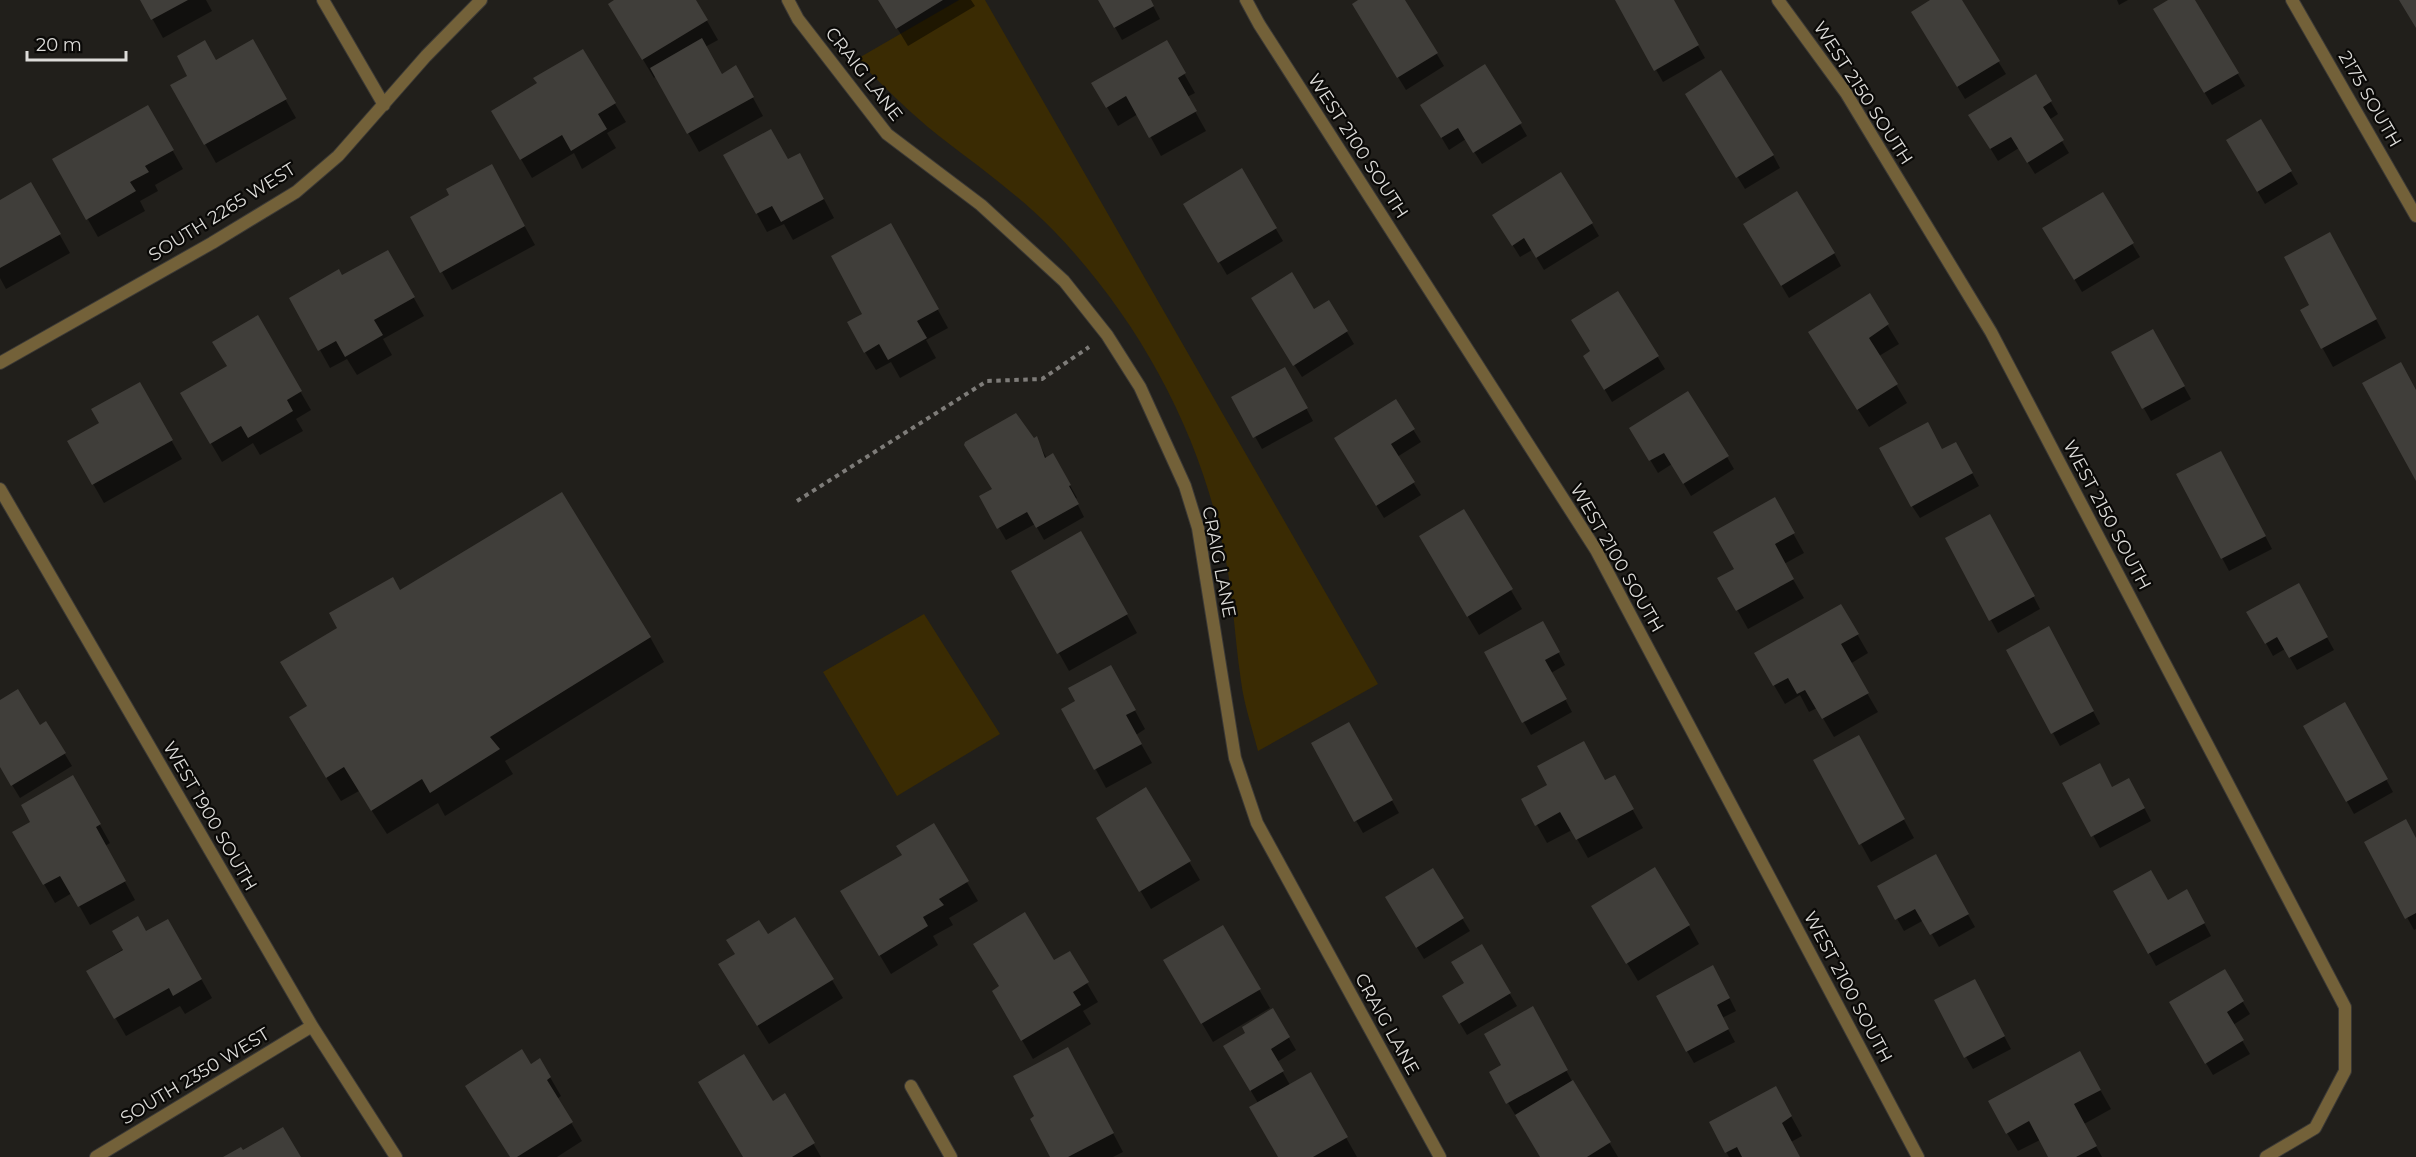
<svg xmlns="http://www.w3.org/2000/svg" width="2416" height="1157" viewBox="0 0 2416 1157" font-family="Montserrat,sans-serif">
	<rect width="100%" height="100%" fill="#211f1b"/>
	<path fill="#3a2b03" d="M959,0H985L1378,684L1258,751C1252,728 1244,704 1241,681C1234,635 1233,587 1222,542C1197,426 1136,316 1054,231C1019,195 979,167 939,136C910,113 883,86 857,59Z
		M924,614L1000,734L897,796L823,672Z"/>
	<path fill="#0007" d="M142,0H206L212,11L163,38Z
		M617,0H695L718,40L705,47L722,75L736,67L763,116L699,152L656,76L654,78L610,4Z
		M880,0H971L975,6L908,46Z
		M1100,0H1150L1160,19L1122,40Z
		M1361,0H1404L1444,66L1406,90L1361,17Z
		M1616,0H1672L1705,58L1663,82Z
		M1933,0H1960L2006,74L1965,99L1920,25Z
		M2117,0H2128L2119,5Z
		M2171,0H2193L2245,86L2212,105L2155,9Z
		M252,41L296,118L216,163L172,86Z
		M1166,42L1195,93L1187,97L1206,131L1161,156L1138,114L1118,126L1093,83Z
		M583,51L626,122L607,133L616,148L582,169L574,153L532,178L493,111L539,84Z
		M2035,76L2058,114L2049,120L2069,153L2035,174L2019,148L1998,161L1970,115Z
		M1422,105L1520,124L1527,136L1482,164L1466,139L1449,150Z
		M1694,106L1773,155L1780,168L1745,189Z
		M148,107L183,169L155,185L158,191L140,201L145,211L98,237L54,160Z
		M2261,121L2298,184L2265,204L2228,141Z
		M725,155L788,161L810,173L834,218L793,240L784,224L767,232Z
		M1241,170L1283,241L1227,275L1185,204Z
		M31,184L70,253L6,289L0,278V202Z
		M502,185L535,245L452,290L442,272Z
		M2102,194L2140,257L2082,292L2044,228Z
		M1494,215L1592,224L1599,236L1544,270L1532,250L1520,257Z
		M1745,225L1834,253L1841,266L1789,298Z
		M901,244L948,328L926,340L936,358L900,378L891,362L876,370L865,352L864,314Z
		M2341,253L2386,338L2333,367L2302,311L2311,306Z
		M398,270L424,316L383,339L392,355L357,375L347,359L330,368L291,298L342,277Z
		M1618,293L1665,369L1612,402L1585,356L1592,352Z
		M1869,295L1899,344L1879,356L1907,403L1869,427L1821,351Z
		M1329,302L1354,344L1302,377L1260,311H1314Z
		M257,317L311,410L296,419L303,431L260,455L253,443L222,462L182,394L229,367Z
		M2153,331L2191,399L2151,421L2113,353Z
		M1285,369L1313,421L1262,449L1233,397Z
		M139,384L182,459L104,503L69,442L101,424Z
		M1395,401L1421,442L1397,457L1421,495L1384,518L1343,451Z
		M1631,428L1727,457L1734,469L1691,496L1672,464L1658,473Z
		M1036,438L1047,459L1053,455L1077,498L1075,499L1084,517L1044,540L1035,524L1006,540L981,497L994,489Z
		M1942,451L1963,456L1979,486L1920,518L1912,506Z
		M2228,465L2272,549L2229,571L2178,475Z
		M1774,499L1804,553L1784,564L1804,598L1748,629L1720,579L1736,569Z
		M1464,511L1522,609L1479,635L1431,555Z
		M1997,528L2040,609L1998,633L1947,539Z
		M1081,533L1137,633L1069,671L1013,571Z
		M2298,585L2334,650L2297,670L2285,649L2273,656L2249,612Z
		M400,592L650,637L664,662L505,761L513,774L445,816L438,803L387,834L359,791L341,801L304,742L308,707Z
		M1841,606L1868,653L1850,664L1878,712L1834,737L1817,708L1809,712L1800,695L1785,704L1756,654Z
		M1549,635L1565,665L1551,673L1572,712L1531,735L1486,653Z
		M2055,641L2100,724L2060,746L2008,650Z
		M1121,685L1145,729L1136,735L1152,763L1106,788L1063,709Z
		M0,702L39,727L46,723L72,766L20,798L0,765Z
		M2345,704L2393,792L2354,814L2305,726Z
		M1349,724L1399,813L1363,833L1313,744Z
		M1869,756L1914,838L1871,862L1861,844Z
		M73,777L110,843L105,846L135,900L90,925L72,893L55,903L14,832L32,822Z
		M1614,777L1643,828L1588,858L1572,830L1547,843L1523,800L1605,782Z
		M2065,784L2136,792L2151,821L2100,848Z
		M1146,789L1200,880L1151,909L1098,818Z
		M933,825L978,901L949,918L953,925L933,936L938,945L891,974L842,892L903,855Z
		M2416,840V929L2414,930L2366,843Z
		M1935,856L1975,927L1939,947L1924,920L1904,931L1879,887Z
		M1432,870L1470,931L1424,959L1394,910Z
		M2115,891L2167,902L2187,891L2211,936L2156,966Z
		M168,921L212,998L185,1014L180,1006L126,1036L88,971Z
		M1604,925L1689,926L1699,944L1638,981Z
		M1222,927L1270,1008L1213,1042L1165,961Z
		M768,936L832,980L843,998L769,1044L731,983L736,955Z
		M1481,946L1517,1006L1467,1035L1444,997L1466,984Z
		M1069,953L1098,1002L1083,1011L1091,1024L1033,1059L994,992Z
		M2224,971L2250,1014L2233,1025L2250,1054L2213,1075L2171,1003Z
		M1720,979L1736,1011L1722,1018L1735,1042L1694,1063L1687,1051Z
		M1981,993L2011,1049L1973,1069L1966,1057Z
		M1532,1008L1573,1083L1618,1157H1541L1508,1103L1491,1072L1503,1065Z
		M1273,1011L1296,1050L1277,1062L1290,1085L1310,1074L1357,1157H1279L1258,1103L1225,1047L1247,1033Z
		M540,1060L561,1096L557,1099L582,1141L557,1157H511L531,1066Z
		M1078,1067L1123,1152L1113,1157H1052Z
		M2090,1072L2111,1109L2084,1124L2102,1157H2049L2040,1140L2018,1151L2007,1133Z
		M785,1095L821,1157H744L772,1103Z
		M1786,1107L1802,1136L1791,1142L1799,1157H1729L1711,1123Z"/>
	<path fill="#403e3a" d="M140,0H188L151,20Z
		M614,0H696L708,20L642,60L608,4Z
		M878,0H943L896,29Z
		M1098,0H1151L1154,6L1114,28Z
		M1358,0H1405L1438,53L1397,78L1352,4Z
		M1615,0H1674L1699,45L1654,71Z
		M1930,0H1962L2000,61L1957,87L1911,12Z
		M2168,0H2195L2239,73L2204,93L2153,9Z
		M2399,0H2416V28Z
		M702,38L722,74L736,65L754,97L687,134L650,68Z
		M253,39L287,99L204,145L170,85L187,76L177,56L205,40L216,60Z
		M1167,40L1186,73L1178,78L1197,111L1149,138L1126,96L1106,108L1091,83Z
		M583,49L616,103L598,114L607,129L571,151L562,135L520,160L491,111L537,83L533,78Z
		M1485,64L1522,123L1473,153L1458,128L1441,138L1420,105Z
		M1721,70L1774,155L1736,178L1685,94Z
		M2036,74L2052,101L2043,107L2064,140L2027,163L2011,137L1990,149L1968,115Z
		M148,105L174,150L145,166L149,172L130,182L136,191L86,220L52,159Z
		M2261,119L2292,171L2257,192L2226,140Z
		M771,129L788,159L800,153L824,199L781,222L772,206L756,214L723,155Z
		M492,164L525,226L440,273L410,217L449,195L446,189Z
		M1242,168L1277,228L1218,263L1183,204Z
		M1561,172L1593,223L1536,258L1524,238L1512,246L1492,215Z
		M31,182L61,234L0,268V200Z
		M1797,191L1835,253L1781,286L1743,224Z
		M2103,192L2134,243L2074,280L2042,228Z
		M891,223L939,309L917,321L927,338L888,360L879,344L864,353L847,322L862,314L831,256Z
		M2330,232L2377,319L2321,349L2300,310L2309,305L2284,257Z
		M388,250L415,297L374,320L383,335L345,357L336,341L318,351L289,298L339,269L342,275Z
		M1292,272L1314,309L1329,300L1348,331L1293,366L1251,298Z
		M1618,291L1659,356L1604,390L1583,356L1590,351L1571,320Z
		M1870,293L1889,324L1869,338L1898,384L1857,410L1808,332Z
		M258,315L302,391L287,400L293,411L248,438L241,426L210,444L180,393L227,366L212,342Z
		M2153,329L2185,386L2142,409L2111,352Z
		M2401,362L2416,390V481L2362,383Z
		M1285,367L1308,408L1253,438L1231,397Z
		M140,382L173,440L92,485L67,441L99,423L91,409Z
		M1688,391L1729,456L1683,484L1664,453L1649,461L1629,428Z
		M1396,399L1415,429L1391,444L1415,482L1376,506L1334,438Z
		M1016,413L1034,438L1037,436L1045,458L1053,453L1071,485L1069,486L1079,504L1036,528L1027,512L997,529L979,496L992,489L964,445L965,442Z
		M1928,422L1942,449L1956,442L1973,473L1911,507L1879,448Z
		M2221,451L2266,536L2221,559L2176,474Z
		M562,492L651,637L490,737L500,749L430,793L422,779L371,811L344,767L326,778L289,717L307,706L280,662L337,628L329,613L393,577L400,590Z
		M1775,497L1795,533L1775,544L1794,579L1736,611L1717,578L1734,569L1713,532Z
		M1464,509L1513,589L1467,617L1419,536Z
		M1990,514L2035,596L1989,621L1945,538Z
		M1081,531L1128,614L1057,654L1011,571Z
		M2299,583L2328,637L2289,658L2277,637L2265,644L2246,612Z
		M1841,604L1859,634L1841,644L1869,693L1822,719L1805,690L1797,694L1788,678L1773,686L1754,653Z
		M1543,621L1560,652L1545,660L1567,699L1522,723L1484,652Z
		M2049,626L2094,711L2051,734L2006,650Z
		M1111,665L1136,710L1126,715L1142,744L1094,770L1061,709L1075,701L1068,688Z
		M18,689L40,725L46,721L66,753L11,786L0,767V700Z
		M2345,702L2388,779L2346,802L2303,726Z
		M1349,722L1393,800L1354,822L1311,743Z
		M1859,735L1905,819L1859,845L1813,760Z
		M1584,741L1605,780L1615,775L1634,809L1576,840L1560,812L1535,826L1521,799L1547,785L1537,766Z
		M2100,763L2112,787L2129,778L2145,808L2091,837L2062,783Z
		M73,775L101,824L96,827L126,881L78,907L60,876L43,885L12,832L30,822L21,805Z
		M1146,787L1191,861L1139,892L1096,818Z
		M2406,819L2416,838V913L2405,919L2364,842Z
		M934,823L969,881L939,899L944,905L923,917L928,926L879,956L840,891L902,855L896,846Z
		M1936,854L1969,914L1930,935L1915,909L1895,920L1877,886Z
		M1655,867L1690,925L1626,964L1591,906Z
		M1433,868L1464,918L1416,948L1385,897Z
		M2151,870L2168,900L2187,889L2205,923L2148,954L2113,891Z
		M1025,912L1054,960L1070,951L1089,982L1073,992L1081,1005L1021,1041L992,991L999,986L973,944Z
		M138,916L146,931L168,919L202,979L173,996L169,988L114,1019L86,971L123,950L112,931Z
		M795,917L834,979L757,1026L718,964L735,954L726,940L759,920L768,934Z
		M1223,925L1261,989L1201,1024L1163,960Z
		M1482,944L1511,993L1459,1024L1442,996L1464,983L1451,962Z
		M1713,965L1730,998L1717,1005L1729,1029L1686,1052L1656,996Z
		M2225,969L2244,1001L2227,1012L2244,1040L2205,1064L2169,1002Z
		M1975,979L2005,1036L1964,1058L1934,1000Z
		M1533,1006L1568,1070L1506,1104L1489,1072L1501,1065L1484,1034Z
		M1273,1008L1290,1037L1271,1049L1284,1071L1250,1091L1223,1046L1245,1033L1242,1027Z
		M1068,1047L1114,1133L1068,1157H1050L1030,1119L1034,1116L1013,1076Z
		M522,1049L531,1064L540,1058L551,1077L547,1080L573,1122L517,1157H510L465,1086Z
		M2080,1051L2101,1090L2074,1104L2097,1146L2076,1157H2048L2029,1121L2006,1134L1988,1101Z
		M744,1054L773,1101L785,1093L815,1143L792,1157H743L698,1082Z
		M1311,1072L1348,1137L1313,1157H1278L1249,1107Z
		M1573,1080L1611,1142L1587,1157H1540L1515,1115Z
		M1776,1086L1792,1116L1782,1123L1800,1157H1742L1737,1147L1725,1153L1709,1122Z
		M283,1127L301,1157H223L241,1147L243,1150Z"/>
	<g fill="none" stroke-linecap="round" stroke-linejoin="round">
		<defs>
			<path id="street" d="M323,0L384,105
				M788,0L798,19L887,134L981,205L1064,281L1107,335L1140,387L1185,486L1198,528L1235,758L1257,823L1440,1157
				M1246,0L1259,24L1596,550L1918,1157
				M1778,0L1846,93L1991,332L2345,1007V1071L2315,1128L2266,1157
				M2292,0L2416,216
				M0,363L212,243L296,192L338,156L426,56L481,0
				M0,489L312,1026L396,1157
				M911,1086L951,1157
				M96,1157L312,1026"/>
		</defs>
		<use href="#street" stroke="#3b3936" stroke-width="14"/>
		<path stroke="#7e7c79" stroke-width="4" stroke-dasharray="4.5 4.5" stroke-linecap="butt" d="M797,501L987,381L1042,379L1089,347"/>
		<use href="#street" stroke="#736139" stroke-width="12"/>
	</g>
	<g text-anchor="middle" stroke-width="4.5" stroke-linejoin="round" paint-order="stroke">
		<g font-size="18" fill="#dddcd9" stroke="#0a0907">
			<text transform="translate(864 74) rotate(52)" y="6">CRAIG LANE</text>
			<text transform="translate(1863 93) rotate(57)" y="6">WEST 2150 SOUTH</text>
			<text transform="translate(2370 99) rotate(60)" y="6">2175 SOUTH</text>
			<text transform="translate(1358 146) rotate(57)" y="6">WEST 2100 SOUTH</text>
			<text transform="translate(222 212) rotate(-32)" y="6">SOUTH 2265 WEST</text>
			<text transform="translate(2107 515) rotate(62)" y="6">WEST 2150 SOUTH</text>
			<text transform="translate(1617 558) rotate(60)" y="6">WEST 2100 SOUTH</text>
			<text transform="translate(1219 562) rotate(79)" y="6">CRAIG LANE</text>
			<text transform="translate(210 816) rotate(60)" y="6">WEST 1900 SOUTH</text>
			<text transform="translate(1848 987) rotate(62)" y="6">WEST 2100 SOUTH</text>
			<text transform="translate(1387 1024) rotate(61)" y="6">CRAIG LANE</text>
			<text transform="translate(195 1076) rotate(-31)" y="6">SOUTH 2350 WEST</text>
		</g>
	</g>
	<path d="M27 51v9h99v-9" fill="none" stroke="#dddcd9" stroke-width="3"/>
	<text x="36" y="51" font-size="18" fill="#dddcd9" stroke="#0a0907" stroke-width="4.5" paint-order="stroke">20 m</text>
</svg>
